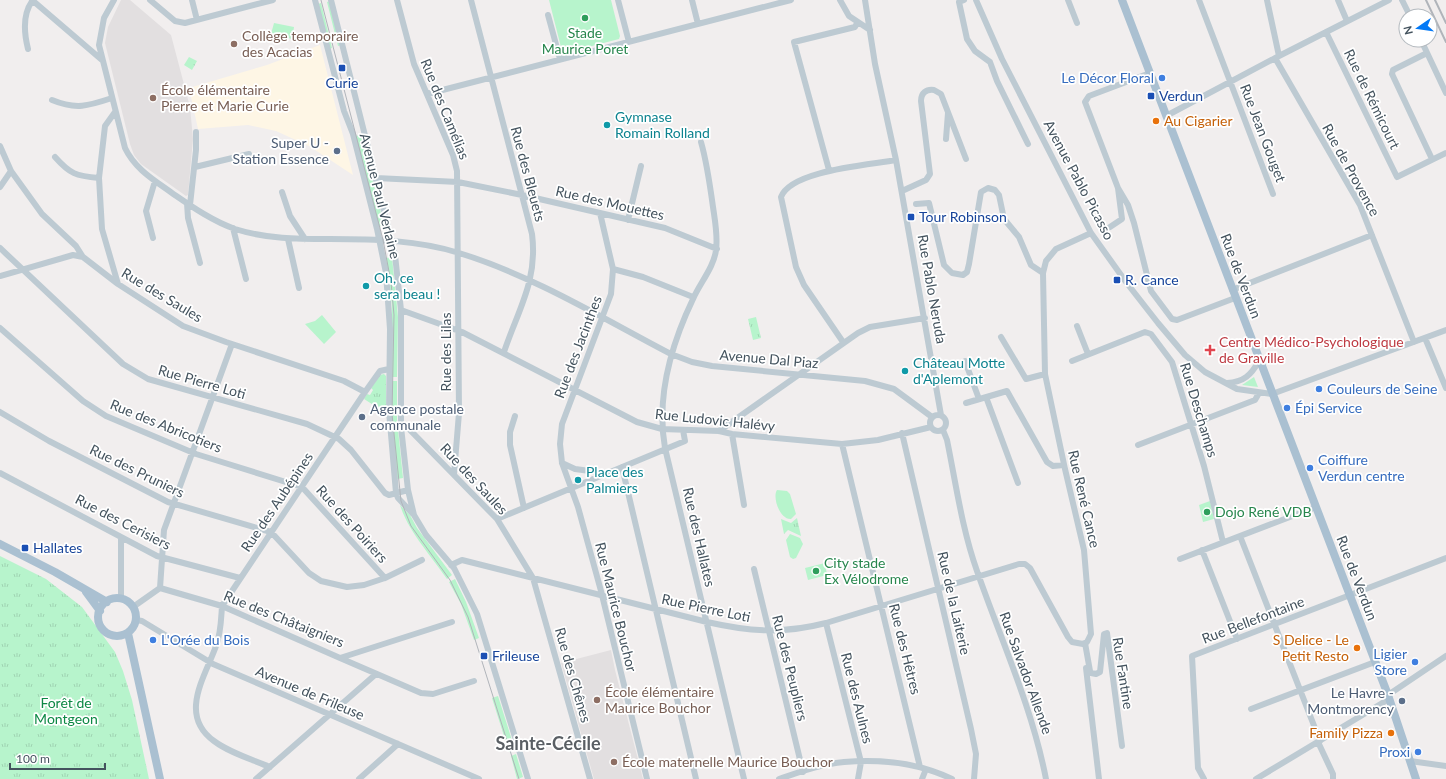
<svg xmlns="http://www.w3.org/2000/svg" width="1446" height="779" viewBox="0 0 1446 779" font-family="Lato,sans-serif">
	<defs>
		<pattern id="park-tufts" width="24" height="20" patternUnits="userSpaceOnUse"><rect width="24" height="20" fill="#b7f4cc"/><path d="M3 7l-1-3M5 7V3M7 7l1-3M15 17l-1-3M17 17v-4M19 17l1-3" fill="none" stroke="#9fd3b2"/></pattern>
	</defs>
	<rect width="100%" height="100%" fill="#f1eeee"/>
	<path fill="#fef6e5" d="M320,45L353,175L309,146L276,131L248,125L198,129L189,88L267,65Z"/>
	<path fill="#e2dfe0" d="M121,0H130L171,35L190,107L193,139L188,195L186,196L141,164L134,155L130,144L105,43L108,27Z
		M611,650L615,670L643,779H594L561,663Z"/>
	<path fill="#b7f4cc" d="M549,0H611L620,36L619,39L565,53L562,51Z
		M330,1L341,45L338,46L327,2Z
		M321,3L332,48L329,49L318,4Z
		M274,23L294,27L292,39L271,34Z
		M361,135L384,225L378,227L355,136Z
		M392,257L398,317L397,377H391L392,305L386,258Z
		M322,315L336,332L324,344L305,324L315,321Z
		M1254,377L1258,387L1242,385Z
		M391,381H397V420L403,478L397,479L392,426Z
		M777,490L787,491L790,494L796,514L791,519C780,520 772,497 777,490Z
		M1210,501L1214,519L1203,522L1199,505Z
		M400,505L410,515L417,528L452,575L447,579C431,555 409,533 400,505Z
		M790,534L800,538L803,544L796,558L793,559L790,557L786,540Z
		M825,563L827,575L808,580L805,568Z
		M455,579L466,602L479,638L474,640L461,604L449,582Z
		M498,696L515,750L509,752L492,698Z
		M516,754L523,777L517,779L511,756Z"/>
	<path fill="url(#park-tufts)" d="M189,57L197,61L192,70L184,65Z
		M756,317L761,338L753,340L748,319Z
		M384,374L386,376V413L364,399L367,394L370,395L373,390L371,388L380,375Z
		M797,518L801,536L788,530L784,534L781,519L791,523Z
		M0,556L46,579L82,607L115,652L123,671L132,700L149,779H0Z"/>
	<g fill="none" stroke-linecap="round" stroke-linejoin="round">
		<path stroke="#bdcad2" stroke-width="6" d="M32,0L102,60
			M114,0L104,18L99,45L125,148C135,169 154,180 172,193C191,206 212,221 235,229C267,239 297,239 330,239C373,239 418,240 459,253C534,276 602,318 671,354L692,362L712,366L865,381L894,389L932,417
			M150,0L175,21L185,23L273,0
			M192,0L197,20
			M315,0L344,111L353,134L377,229L386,273L390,329L389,411L396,493L398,498L413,514
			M331,0L395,255L401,310V427L408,490L414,515L426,535L454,568L477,614L528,779
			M397,0L414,64L453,155L457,171L459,413L454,474
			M471,0L532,234C538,281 518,310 504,352
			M618,0L629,42
			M692,0L698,24
			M840,0L849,16L870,30
			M865,0L875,64L896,160L941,415
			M964,0L959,2L967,39L975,51L990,62L997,81L1028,144
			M976,0L1002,59L1091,233L1126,282L1158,323L1185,355L1205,372L1237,389L1272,394L1446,330
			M1068,0L1077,23
			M1199,0L1273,194
			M1338,0L1347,21
			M1402,0L1410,16
			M548,15L560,59
			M1326,32L1397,177L1446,153
			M1421,40L1446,93
			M28,49C24,33 22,14 33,0
			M1427,53L1393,70L1392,74L1432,159
			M1279,56L1389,0
			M1275,58L1360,205L1414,342
			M427,94L791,0
			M52,100C76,110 88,106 112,98
			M115,112L105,126L99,178L102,229L118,284
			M1166,116L1279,56L1267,0
			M946,139L948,113
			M701,142C707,163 710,185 713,207C715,221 718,236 716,250C714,267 700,283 693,299C671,345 656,397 665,448L744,779
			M0,146L11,171L42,214L76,246L83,257L118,284L183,326L226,342L344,381L365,392
			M55,157C70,174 76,176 99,178
			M195,167L249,154
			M829,170L794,42L855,27L857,23
			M376,178L458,182L522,195L665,228L717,249
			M0,187L11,171
			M1118,188L1128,205L1134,223L1151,291L1172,319L1177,320L1235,298
			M902,191L926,180L930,174L921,101C921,93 926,89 934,90L941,94L966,159
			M282,192L290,216L305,239
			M187,203L188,218L200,263
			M916,204L929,203L944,265L952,273L963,275L967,272L969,264L981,192L988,188L995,190L999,195L1004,219L1019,237L1031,265L1043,273
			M190,205L196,150V132
			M600,213L613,269L611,294L562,424L560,444L562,463L578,507L601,591L647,779
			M628,220L641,166
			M1110,227L1122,219L1118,188L1085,102L1089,96L1150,73
			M233,228L246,279
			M153,238L146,211L155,181
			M288,239L299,288
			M0,248L123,364L148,379L307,424L339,439L351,450L385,493L389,495L408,490
			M613,269L643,277L693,297
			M0,276L73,255L83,257
			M1232,290L1372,235
			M401,310L462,332L637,422L662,429L719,431L732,434L842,444L878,440L931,427
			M1077,326L1088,354
			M0,328L83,401L106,416L196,454L302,487L385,578
			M1001,337L1026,379L1045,374
			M1425,338L1446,388
			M843,342L804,285L796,267L781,197C791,170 870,165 896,160
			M965,361L979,399
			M1072,361L1145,332L1151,334L1172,362L1204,466L1223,542
			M1227,383C1244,382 1251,375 1259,361
			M986,397L1018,483
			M966,403L1007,391L1047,462L1053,466L1064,465
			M0,412L49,441L168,502L271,532L309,573L321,581L347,587L364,585L385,578L422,560
			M930 423a8 8 0 1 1 16 0a8 8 0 1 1-16 0Z
			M515,416L510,432V445L524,508
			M401,427L409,429L497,519L533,578L590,779
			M943,430L947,440C956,484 962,529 977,571C1001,640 1032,707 1046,779
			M719,431L858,333L870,327L925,318
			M902,433L971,729L976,754L974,779
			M732,434L744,505
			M842,444L920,767
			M1138,445L1255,400L1259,393
			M562,463L575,469L605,473
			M622,467L696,779
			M0,473L157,556L240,578
			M497,519L685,441L683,430
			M1240,536L1320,741
			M1202,550L1237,639
			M1180,559L1316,507
			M451,565L462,560L707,622C751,632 783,634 826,623L1019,564H1025L1030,568L1068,637L1072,642L1083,644L1087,642L1091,634L1084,550L1065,469L1045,374L1043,273L1046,261L1056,249L1091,233
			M754,569L803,772
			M160,588L222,606L340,658L452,622
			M160,588L164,530L232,344
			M121,599V537
			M133,607L160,588
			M136,620L142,621L213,664L479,779
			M826,623L861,762L858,779
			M1085,643L1090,671L1091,673L1096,674L1100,672L1104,634L1107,633L1122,746
			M340,658L421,693L433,694L474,681
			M1086,668L1099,779
			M1388,695L1446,656
			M1251,709L1375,662
			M1318,742L1333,774V779
			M1410,761L1446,766
			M270,767C251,759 230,753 214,741C178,715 205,677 216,646C221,633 221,620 222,606L365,392L380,371L389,369
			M256,779L376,674
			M359,779L398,744
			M779,779C800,772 822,764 844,762C880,759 919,763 952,779
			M922,779L926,769
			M1204,779L1198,768L1192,656L1446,558
			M1256,779L1389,699"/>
		<path stroke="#aac0d1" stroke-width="8" d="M1122,0L1388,695L1416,779
			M0,544L55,572L107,602
			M86,592L100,611
			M98 617a19 19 0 1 1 38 0a19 19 0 1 1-38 0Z
			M128,633L160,779"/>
		<path stroke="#b0b4ba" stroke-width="1" d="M321,0L383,240L391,282L394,315L392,414L401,501L411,526L450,580L468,617L519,779"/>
		<path stroke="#b0b4ba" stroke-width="2" d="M1426,0L1446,42
			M1435,0L1446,23"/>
	</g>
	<g fill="#2e9e5b" stroke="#fff" stroke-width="1.5">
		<circle cx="585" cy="18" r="4"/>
		<circle cx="1207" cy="512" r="4"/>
		<circle cx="816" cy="571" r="4"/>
	</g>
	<g fill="#8d6e63" stroke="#fff" stroke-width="1.5">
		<circle cx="234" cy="44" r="4"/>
		<circle cx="153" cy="98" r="4"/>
		<circle cx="597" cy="700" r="4"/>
		<circle cx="614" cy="762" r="4"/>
	</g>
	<g fill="#1a4fb4" stroke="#fff" stroke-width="1.5">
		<rect x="338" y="64" width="8" height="8" rx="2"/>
		<rect x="1147" y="92" width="8" height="8" rx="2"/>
		<rect x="907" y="213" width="8" height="8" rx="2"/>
		<rect x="1113" y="276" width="8" height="8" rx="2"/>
		<rect x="21" y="544" width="8" height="8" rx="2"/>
		<rect x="480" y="652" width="8" height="8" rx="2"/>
	</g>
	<g fill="#3f7fe0" stroke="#fff" stroke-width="1.5">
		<circle cx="1162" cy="78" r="4"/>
		<circle cx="1319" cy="389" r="4"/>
		<circle cx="1287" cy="408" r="4"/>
		<circle cx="1310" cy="468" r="4"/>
		<circle cx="153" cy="640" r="4"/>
		<circle cx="1415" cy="662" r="4"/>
		<circle cx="1418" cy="752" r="4"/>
	</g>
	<g fill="#e8710a" stroke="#fff" stroke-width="1.5">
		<circle cx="1156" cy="121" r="4"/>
		<circle cx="1357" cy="648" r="4"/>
		<circle cx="1391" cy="733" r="4"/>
	</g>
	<g fill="#0f9aa8" stroke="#fff" stroke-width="1.5">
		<circle cx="607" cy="125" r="4"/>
		<circle cx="366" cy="286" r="4"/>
		<circle cx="905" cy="371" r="4"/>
		<circle cx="578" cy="480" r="4"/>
	</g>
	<g fill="#5c6f8a" stroke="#fff" stroke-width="1.5">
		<circle cx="337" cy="151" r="4"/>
		<circle cx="362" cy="417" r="4"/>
		<circle cx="1402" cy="701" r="4"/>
	</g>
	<path fill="#e0444e" stroke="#fff" stroke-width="1.5" d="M1208 344h4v4h4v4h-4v4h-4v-4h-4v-4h4z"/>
	<g text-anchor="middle" stroke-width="3.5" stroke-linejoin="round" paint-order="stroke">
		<g font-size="14" fill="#27864d" stroke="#fff" text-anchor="start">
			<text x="585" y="38" text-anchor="middle">Stade<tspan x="585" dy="16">Maurice Poret</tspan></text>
			<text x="1215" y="517">Dojo René VDB</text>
			<text x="824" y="568">City stade<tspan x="824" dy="16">Ex Vélodrome</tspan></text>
		</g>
		<g font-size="14" fill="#785e54" stroke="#fff" text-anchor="start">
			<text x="242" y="41">Collège temporaire<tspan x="242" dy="16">des Acacias</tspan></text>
			<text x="161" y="95">École élémentaire<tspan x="161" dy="16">Pierre et Marie Curie</tspan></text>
			<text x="605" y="697">École élémentaire<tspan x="605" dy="16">Maurice Bouchor</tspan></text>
			<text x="622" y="767">École maternelle Maurice Bouchor</text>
		</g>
		<g font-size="14" fill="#366cbe" stroke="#fff" text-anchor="start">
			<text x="1154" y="83" text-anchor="end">Le Décor Floral</text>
			<text x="1327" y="394">Couleurs de Seine</text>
			<text x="1295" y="413">Épi Service</text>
			<text x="1318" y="465">Coiffure<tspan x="1318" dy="16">Verdun centre</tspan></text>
			<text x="161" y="645">L'Orée du Bois</text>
			<text x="1407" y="659" text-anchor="end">Ligier<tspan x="1407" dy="16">Store</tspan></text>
			<text x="1410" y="757" text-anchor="end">Proxi</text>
		</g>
		<g font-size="14" fill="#164399" stroke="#fff" text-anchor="start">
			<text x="342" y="88" text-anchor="middle">Curie</text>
			<text x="1159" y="101">Verdun</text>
			<text x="919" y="222">Tour Robinson</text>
			<text x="1125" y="285">R. Cance</text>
			<text x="33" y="553">Hallates</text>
			<text x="492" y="661">Frileuse</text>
		</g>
		<g font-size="14" fill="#44535e" stroke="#fff">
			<text transform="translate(1372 99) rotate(64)" y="5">Rue de Rémicourt</text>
			<text transform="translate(445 109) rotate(68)" y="5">Rue des Camélias</text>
			<text transform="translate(1263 133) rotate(69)" y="5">Rue Jean Gouget</text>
			<text transform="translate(1351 170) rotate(61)" y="5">Rue de Provence</text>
			<text transform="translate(528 174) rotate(75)" y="5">Rue des Bleuets</text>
			<text transform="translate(1079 180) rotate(62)" y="5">Avenue Pablo Picasso</text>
			<text transform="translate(380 196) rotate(76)" y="5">Avenue Paul Verlaine</text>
			<text transform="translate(610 203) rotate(13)" y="5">Rue des Mouettes</text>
			<text transform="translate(1241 276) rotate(69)" y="5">Rue de Verdun</text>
			<text transform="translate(932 289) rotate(80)" y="5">Rue Pablo Neruda</text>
			<text transform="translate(162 295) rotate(31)" y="5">Rue des Saules</text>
			<text transform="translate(578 347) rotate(-69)" y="5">Rue des Jacinthes</text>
			<text transform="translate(446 352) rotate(-90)" y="5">Rue des Lilas</text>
			<text transform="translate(769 359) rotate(5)" y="5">Avenue Dal Piaz</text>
			<text transform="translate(202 382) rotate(16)" y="5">Rue Pierre Loti</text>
			<text transform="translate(1199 410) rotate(73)" y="5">Rue Deschamps</text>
			<text transform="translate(715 420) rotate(6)" y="5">Rue Ludovic Halévy</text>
			<text transform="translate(166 426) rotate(22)" y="5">Rue des Abricotiers</text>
			<text transform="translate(137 471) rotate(26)" y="5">Rue des Pruniers</text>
			<text transform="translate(474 479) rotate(47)" y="5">Rue des Saules</text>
			<text transform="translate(1084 499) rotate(77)" y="5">Rue René Cance</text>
			<text transform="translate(277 502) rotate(-56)" y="5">Rue des Aubépines</text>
			<text transform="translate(123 522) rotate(27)" y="5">Rue des Cerisiers</text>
			<text transform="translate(352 524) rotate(48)" y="5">Rue des Poiriers</text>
			<text transform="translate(699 537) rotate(77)" y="5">Rue des Hallates</text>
			<text transform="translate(1357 578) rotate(69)" y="5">Rue de Verdun</text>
			<text transform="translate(954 603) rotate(77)" y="5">Rue de la Laiterie</text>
			<text transform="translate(616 607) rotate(76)" y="5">Rue Maurice Bouchor</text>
			<text transform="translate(706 608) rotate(12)" y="5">Rue Pierre Loti</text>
			<text transform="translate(284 619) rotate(22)" y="5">Rue des Châtaigniers</text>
			<text transform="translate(1253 620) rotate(-21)" y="5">Rue Bellefontaine</text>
			<text transform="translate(905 649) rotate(76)" y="5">Rue des Hêtres</text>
			<text transform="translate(790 668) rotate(76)" y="5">Rue des Peupliers</text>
			<text transform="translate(1026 673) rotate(70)" y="5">Rue Salvador Allende</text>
			<text transform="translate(1123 673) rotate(81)" y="5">Rue Fantine</text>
			<text transform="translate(573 675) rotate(74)" y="5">Rue des Chênes</text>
			<text transform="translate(310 693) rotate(23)" y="5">Avenue de Frileuse</text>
			<text transform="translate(857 698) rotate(76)" y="5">Rue des Aulnes</text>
		</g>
		<g font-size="14" fill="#0d838f" stroke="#fff" text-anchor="start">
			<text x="615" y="122">Gymnase<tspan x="615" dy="16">Romain Rolland</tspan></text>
			<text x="374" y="283">Oh, ce<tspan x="374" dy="16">sera beau !</tspan></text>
			<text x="913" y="368">Château Motte<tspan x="913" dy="16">d'Aplemont</tspan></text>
			<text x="586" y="477">Place des<tspan x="586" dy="16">Palmiers</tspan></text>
		</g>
		<g font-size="14" fill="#c56008" stroke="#fff" text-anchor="end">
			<text x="1164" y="126" text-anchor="start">Au Cigarier</text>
			<text x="1349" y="645">S Delice - Le<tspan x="1349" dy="16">Petit Resto</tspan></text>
			<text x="1383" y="738">Family Pizza</text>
		</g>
		<g font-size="14" fill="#4e5e75" stroke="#fff" text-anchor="end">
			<text x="329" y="148">Super U -<tspan x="329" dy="16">Station Essence</tspan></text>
			<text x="370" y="414" text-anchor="start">Agence postale<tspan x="370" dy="16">communale</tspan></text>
			<text x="1394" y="698">Le Havre -<tspan x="1394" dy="16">Montmorency</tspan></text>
		</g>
		<g font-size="14" fill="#be3a42" stroke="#fff" text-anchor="start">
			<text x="1219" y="347">Centre Médico-Psychologique<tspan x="1219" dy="16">de Graville</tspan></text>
		</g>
		<g font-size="14" fill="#0c8844" stroke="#fff">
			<text x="66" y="708">Forêt de<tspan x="66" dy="16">Montgeon</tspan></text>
		</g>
		<g font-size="18" font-weight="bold" fill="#5a5f64" stroke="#fff">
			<text x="548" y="750">Sainte-Cécile</text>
		</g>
	</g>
	<g transform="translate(1418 28) rotate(257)"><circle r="19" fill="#ffffff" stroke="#b4babf"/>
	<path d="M0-3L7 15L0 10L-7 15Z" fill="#0379f6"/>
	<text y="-6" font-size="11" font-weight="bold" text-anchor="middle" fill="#44535e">N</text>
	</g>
	<path d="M10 763v6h95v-6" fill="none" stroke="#44535e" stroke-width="2"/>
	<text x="16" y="763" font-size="12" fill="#44535e" stroke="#ffffff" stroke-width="3" paint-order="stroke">100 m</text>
</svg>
